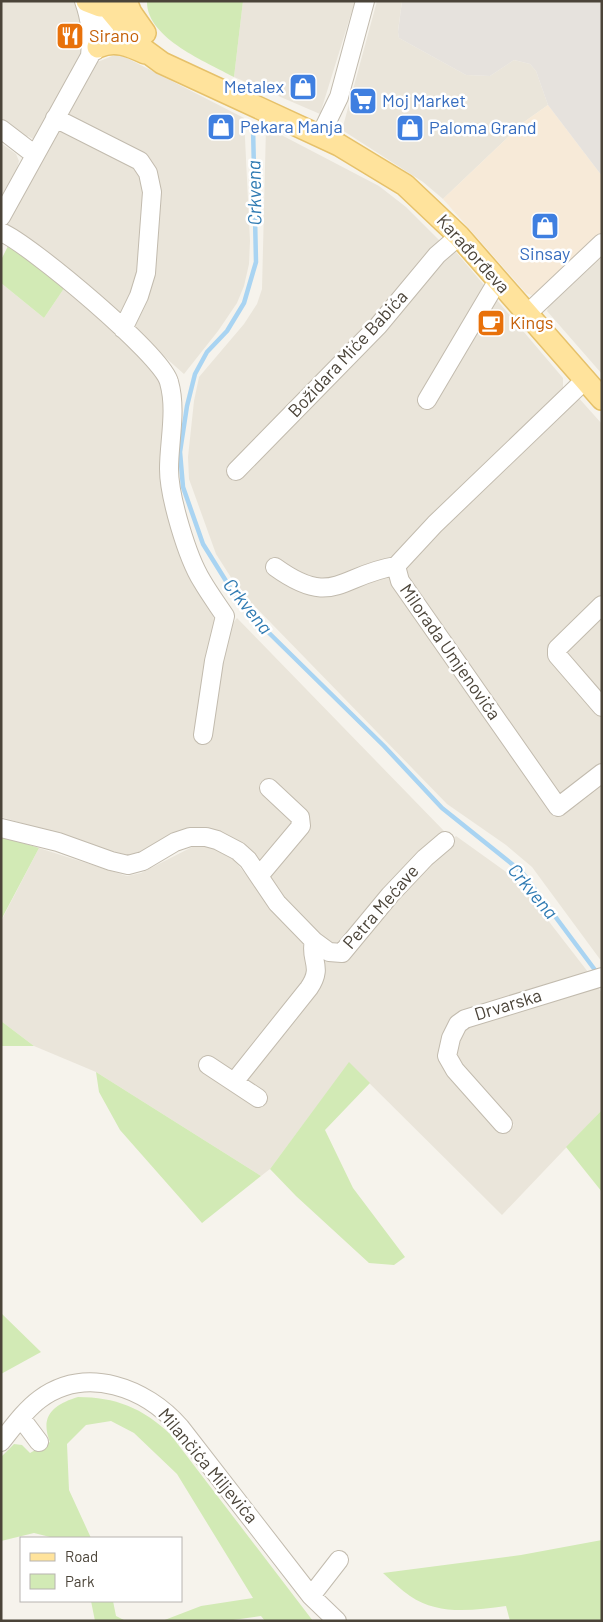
<svg xmlns="http://www.w3.org/2000/svg" width="603" height="1622" viewBox="0 0 603 1622" font-family="Barlow,sans-serif">
	<rect width="100%" height="100%" fill="#f6f3ec"/>
	<path fill="#eae5da" d="M1,1H75L85,26L86,44L76,65L33,139L28,136L25,140L1,123Z
		M243,1H355L320,114L234,77Z
		M377,1H402L398,31L399,38L466,75L490,76L514,60L530,64L536,71L548,105L524,122L443,199L423,182L342,130Z
		M117,54L123,56L244,118L250,241L249,264L244,286L237,303L218,331L184,374L132,328L154,247L159,215L157,176L72,125L66,112L95,63Z
		M266,127L379,186L406,207L441,242V263L456,252L563,378V389L395,557L344,579L291,584L389,576L558,813L602,778V962L532,867L506,845L447,804L239,590L216,554L189,479L188,457L194,401L199,377L244,324L257,304L262,289Z
		M58,128L137,164L147,197L141,273L119,318L6,227V223Z
		M1,143L16,154L19,161L17,169L1,196Z
		M602,255V374L547,311L549,304Z
		M1,283L44,318L67,284L155,368L166,385L162,466L215,622L227,631L237,618L445,832L411,863L342,944L336,946L326,943L224,837L137,857L118,856L48,831L1,817Z
		M577,396L602,424V598L553,646L602,715V764L561,796L406,579L405,573L406,565Z
		M602,613V699L563,651Z
		M456,836L516,879L588,972L459,1012L452,1019L446,1069L502,1133L514,1125L455,1058V1043L468,1023L597,986L602,993V1110L502,1215L349,1063L270,1169L261,1176L96,1072L34,1046L1,1021V921L39,848L127,876L141,873L196,845H203L220,851L235,861L275,911L308,948L311,973L232,1072L247,1081V1076L326,958Z"/>
	<path fill="#f7ead8" d="M548,105L602,176V234L538,294L531,295L526,293L443,199L524,122Z"/>
	<path fill="#e6e2dd" d="M402,1H602V176L548,105L536,71L530,64L514,60L490,76L466,75L399,38L398,32Z"/>
	<path fill="#d2eab5" d="M147,1H243L234,77C207,62 146,38 147,1Z
		M9,244L67,284L44,318L1,283V260Z
		M1,836L39,848L1,920Z
		M1,1021L34,1046H1Z
		M349,1062L370,1083L325,1130L353,1188L405,1257L394,1265L369,1263L296,1196L270,1169Z
		M96,1072L261,1176L202,1223L120,1130L99,1092Z
		M602,1110V1192L566,1147Z
		M1,1313L41,1352L1,1374Z
		M78,1397C115,1397 143,1408 170,1434L313,1621H265L261,1616L226,1621H162L201,1606L253,1598L177,1474L134,1433L111,1421L86,1425L67,1444L69,1490L91,1538H54L34,1533L1,1541V1457L14,1444L22,1445L30,1453L50,1442C39,1415 55,1404 78,1397Z
		M602,1540V1621H510L506,1606C474,1610 439,1616 410,1596C401,1590 392,1581 383,1573L521,1555Z
		M91,1601H113L116,1616L126,1621H95Z"/>
	<g fill="none" stroke-linecap="round" stroke-linejoin="round">
		<path stroke="#a9d4f2" stroke-width="4.5" d="M253,126L256,262L244,303L227,331L207,352L195,374L187,406L180,452L183,487L203,544L236,597L266,630L384,746L442,808L522,872L598,974"/>
		<defs>
			<path id="minor" d="M95,51L104,35L106,6
				M55,118L140,161L148,173L152,192L146,273L139,296L123,329
				M1,129L35,155
				M320,136L339,97L365,1
				M1,217L90,56C92,36 91,21 84,1
				M1,232C30,244 162,355 169,382C177,410 169,441 169,469C169,496 187,557 202,581C209,593 217,604 225,616L214,661L203,735
				M527,314L602,243
				M585,380L435,524L396,566L400,581L558,807L602,773
				M427,400L498,280
				M236,471L378,326L437,255L459,236
				M275,567C333,609 340,575 396,566
				M602,605L557,649V655L602,707
				M1,828L58,842L111,861L128,865L143,861L175,842L190,837H206L217,840L238,851L248,860L277,903L314,941C309,960 324,966 309,988L234,1082
				M259,876L301,826L300,817L269,788
				M314,941L329,952L342,953L390,895L425,858L445,841
				M208,1065L258,1098
				M503,1124L455,1070L447,1056L451,1038L458,1024L465,1019L602,977
				M21,1418L39,1442
				M1,1442C13,1427 25,1410 40,1399C87,1365 146,1388 180,1427L311,1596L337,1621
				M311,1596L339,1560"/>
			<path id="major" d="M87,1L100,6L115,1
				M126,1L131,13L145,33
				M107,6L143,49L162,63L339,145L405,185L459,236L602,399
				M98,47C115,39 130,46 145,53"/>
		</defs>
		<use href="#minor" stroke="#c2bbae" stroke-width="20"/>
		<use href="#major" stroke="#e6c16a" stroke-width="24"/>
		<use href="#minor" stroke="#fff" stroke-width="18"/>
		<use href="#major" stroke="#ffe39c" stroke-width="21"/>
	</g>
	<defs>
		<symbol id="restaurant-square" viewBox="-11 -11 22 22"><rect x="-9" y="-9" width="18" height="18" rx="4" fill="#e8710a" stroke="#fff"/><path d="M-5-6h1v4h1v-4h1v4h1v-4h1v5L-1.5 .5V6h-2V.5L-5-1ZM5-6V6H3V1.5H1.5Q1.5-4 5-6Z" fill="#fff"/></symbol>
		<symbol id="shop-square" viewBox="-11 -11 22 22"><rect x="-9" y="-9" width="18" height="18" rx="4" fill="#3f7fe0" stroke="#fff"/><path d="M-5-2.5h2.3a2.7 3.5 0 0 1 5.4 0H5L5.5 6h-11ZM-1.5-2.5h3a1.5 2.3 0 0 0-3 0Z" fill="#fff"/></symbol>
		<symbol id="supermarket-square" viewBox="-11 -11 22 22"><rect x="-9" y="-9" width="18" height="18" rx="4" fill="#3f7fe0" stroke="#fff"/><path d="M-6-5.5h2.5l.6 2H6L4.5 2H-2.5L-4.4-4H-6ZM-1.5 3.2a1.3 1.3 0 1 0 .1 0ZM3 3.2a1.3 1.3 0 1 0 .1 0Z" fill="#fff"/></symbol>
		<symbol id="cafe-square" viewBox="-11 -11 22 22"><rect x="-9" y="-9" width="18" height="18" rx="4" fill="#e8710a" stroke="#fff"/><path d="M-5.5-4.5H6V0H3Q3 3.5 0 3.5H-2.5Q-5.5 3.5-5.5 0ZM3-3.2v2h1.7v-2ZM-6 4.5H4V6H-6Z" fill="#fff"/></symbol>
	</defs>
	<g fill-rule="evenodd">
		<use href="#restaurant-square" x="54" y="20" width="32" height="32"/>
		<use href="#shop-square" x="287" y="71" width="32" height="32"/>
		<use href="#supermarket-square" x="347" y="85" width="32" height="32"/>
		<use href="#shop-square" x="205" y="111" width="32" height="32"/>
		<use href="#shop-square" x="394" y="112" width="32" height="32"/>
		<use href="#shop-square" x="529" y="210" width="32" height="32"/>
		<use href="#cafe-square" x="475" y="307" width="32" height="32"/>
	</g>
	<g text-anchor="middle" stroke-width="5" stroke-linejoin="round" paint-order="stroke">
		<g font-size="18" fill="#c56008" stroke="#fff" text-anchor="start">
			<text x="89" y="42">Sirano</text>
			<text x="510" y="329">Kings</text>
		</g>
		<g font-size="18" fill="#366cbe" stroke="#fff" text-anchor="start">
			<text x="284" y="93" text-anchor="end">Metalex</text>
			<text x="382" y="107">Moj Market</text>
			<text x="240" y="133">Pekara Manja</text>
			<text x="429" y="134">Paloma Grand</text>
			<text x="545" y="260" text-anchor="middle">Sinsay</text>
		</g>
		<g font-size="18" fill="#4b4439" stroke="#fff">
			<text transform="translate(473 254) rotate(48)" y="6">Karađorđeva</text>
			<text transform="translate(348 354) rotate(-47)" y="6">Božidara Miće Babića</text>
			<text transform="translate(450 652) rotate(55)" y="6">Milorada Umjenovića</text>
			<text transform="translate(381 907) rotate(-49)" y="6">Petra Mećave</text>
			<text transform="translate(508 1005) rotate(-17)" y="6">Drvarska</text>
			<text transform="translate(208 1466) rotate(50)" y="6">Milančića Miljevića</text>
		</g>
		<g font-size="19" font-style="italic" fill="#2e7ab2" stroke="#fff">
			<text transform="translate(254 193) rotate(-91)" y="7">Crkvena</text>
			<text transform="translate(248 606) rotate(51)" y="7">Crkvena</text>
			<text transform="translate(533 891) rotate(50)" y="7">Crkvena</text>
		</g>
	</g>
	<rect width="603" height="1622" fill="none" stroke="#4b4439" stroke-width="5"/>
	<rect x="20" y="1537" width="162" height="65" fill="#ffffff" stroke="#b7b4b0"/>
	<rect x="30" y="1553" width="25" height="8" fill="#ffe39c" stroke="#b7b4b0"/>
	<text x="65" y="1562" font-size="15" fill="#4b4439">Road</text>
	<rect x="30" y="1574" width="25" height="15" fill="#d2eab5" stroke="#b7b4b0"/>
	<text x="65" y="1587" font-size="15" fill="#4b4439">Park</text>
</svg>
